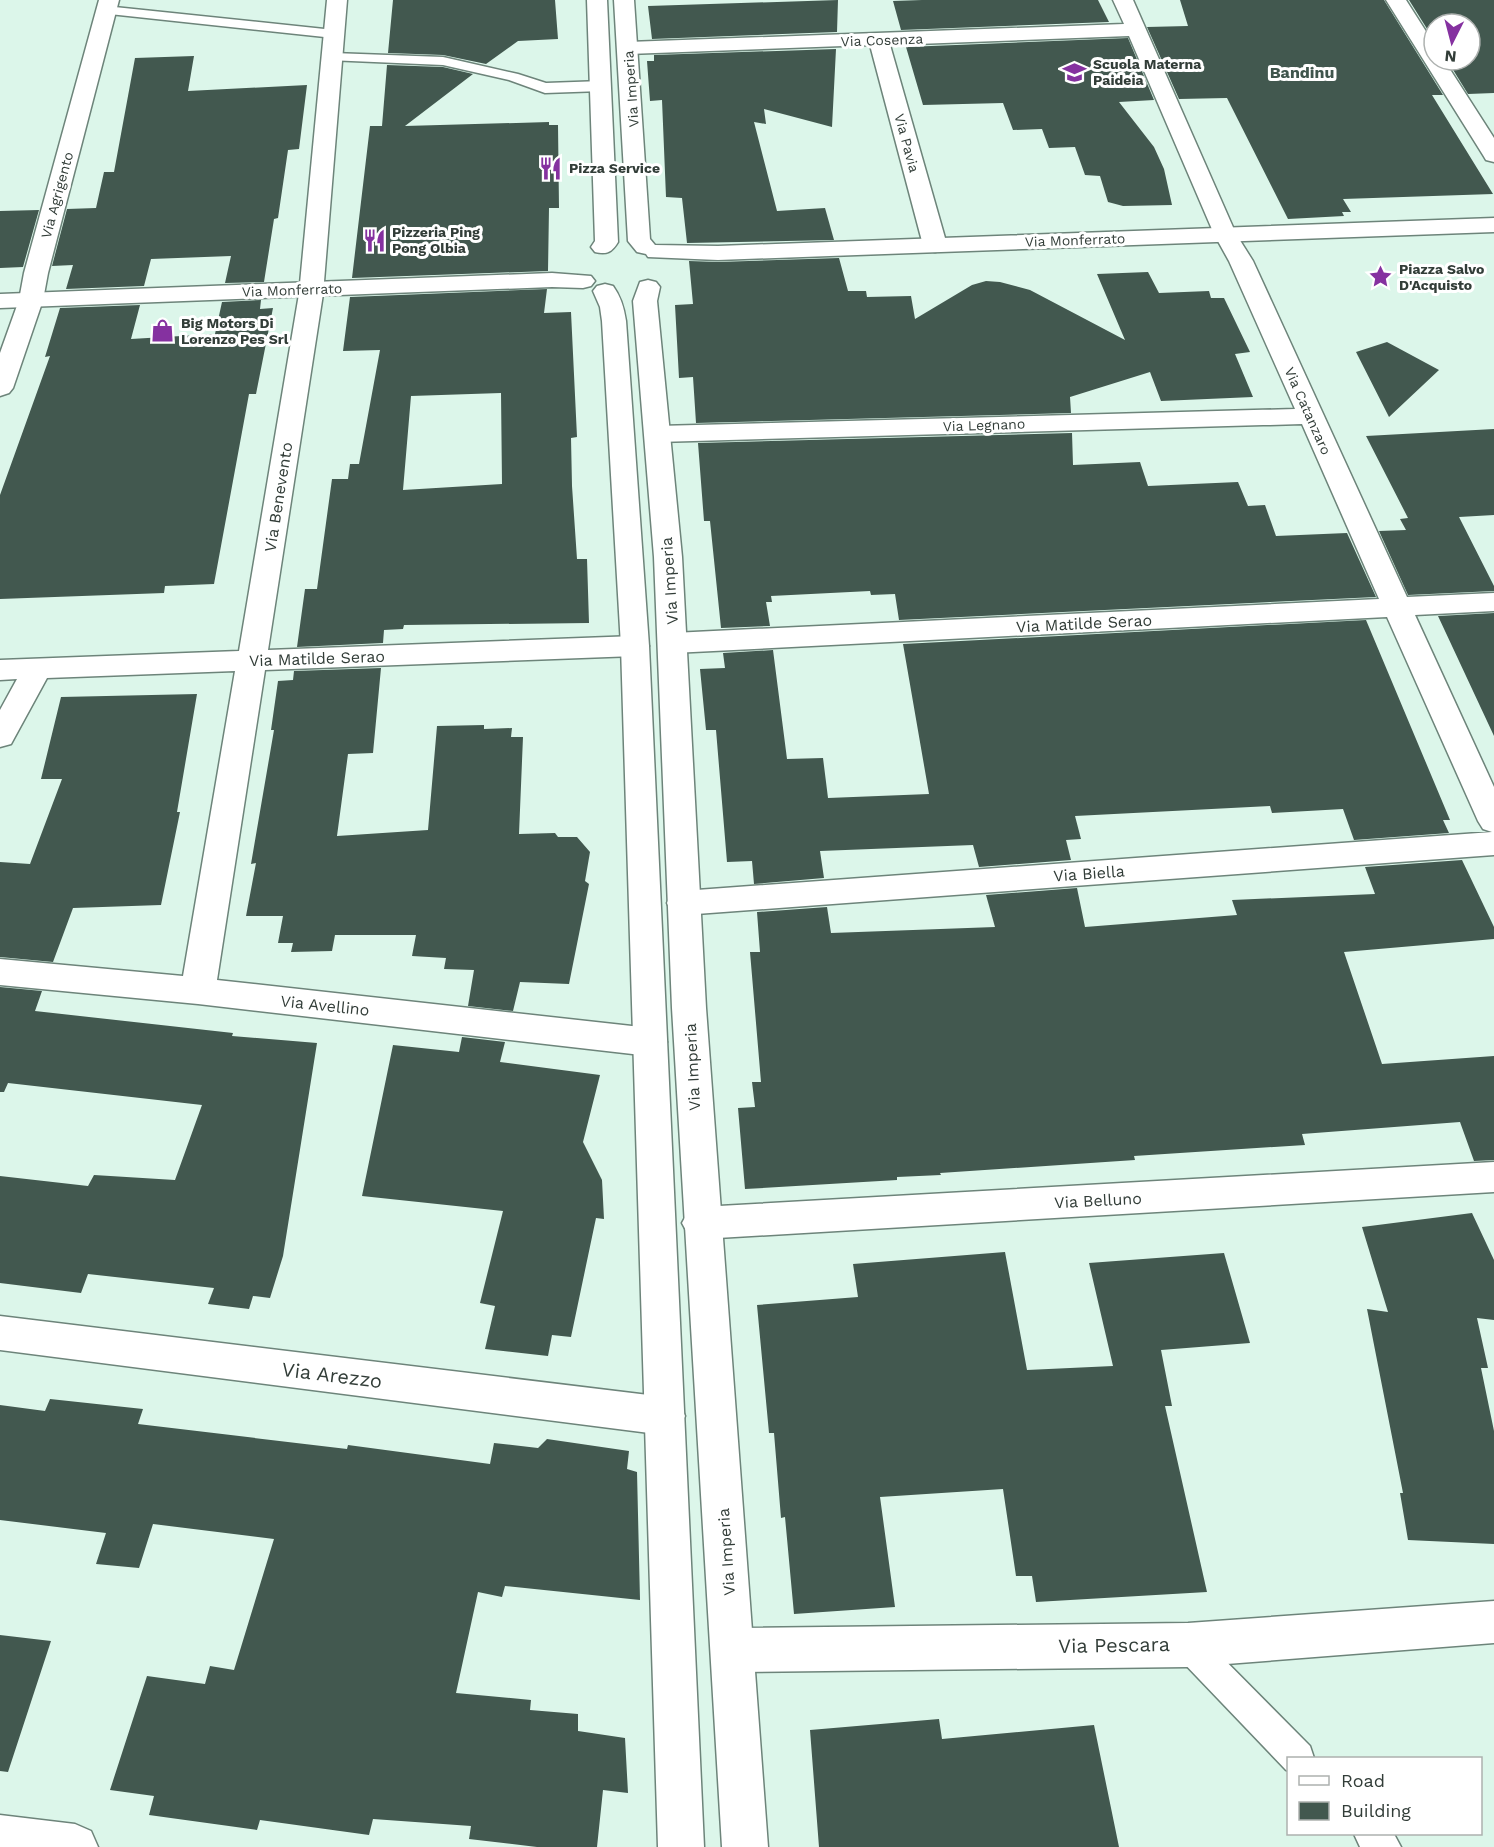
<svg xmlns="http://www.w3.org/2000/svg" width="1494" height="1847" viewBox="0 0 1494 1847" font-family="'Work Sans',sans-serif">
	<rect width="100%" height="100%" fill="#dcf6ea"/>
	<path fill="#42584f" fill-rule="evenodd" d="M393,0H555L558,39L518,41L486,64L443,55L388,53Z
		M838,0L837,32L652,39L648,6Z
		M922,0H1098L1109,22L901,30L893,1Z
		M1180,0H1384L1443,95H1432L1493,194L1343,199L1351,212H1342L1344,216L1288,219L1227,98L1179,99L1147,27L1188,26Z
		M1409,0H1494V93L1468,94L1447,60H1470V24H1434V40Z
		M1128,38L1154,100L1119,102L1154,147L1164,169L1172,205L1123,206L1108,202L1100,176L1085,175L1075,147L1049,148L1042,129L1013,130L1003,103L923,105L906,47Z
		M836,49L832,127L764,109L766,124L754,122L777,211L825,208L834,240L687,243L682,198L666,197L662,100L650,101L647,61H654V55Z
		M194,56L188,91L307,85L299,149L288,150L278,218L274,219L264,282L225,283L231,256L151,259L144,286L66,289L73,265L52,266L67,209L96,208L104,172H114L135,58Z
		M387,65L443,67L473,74L405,126L549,122V125H558L559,208H549L548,271L352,278L370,126H382Z
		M39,210L23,267L0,268V211Z
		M839,258L848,291H866L867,297L911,296L915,319L972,285L986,281L1000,282L1030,290L1125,340L1097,274L1148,272L1159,293L1209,291L1211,298H1224L1250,352L1235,354L1253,397L1161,401L1150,372L1070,397L1071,413L696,423L693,377L679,378L675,305L693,304L689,261L718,262Z
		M547,289L544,313L571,312L577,437L571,438L572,486L577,559H587L589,623L404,625L403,629L384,630L383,643L297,647L305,589H317L332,479H348L350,464H359L380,350L343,351L350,297ZM501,393L502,484L403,490L411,396Z
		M261,300L260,309L273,308L256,394H249L214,584L165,586L164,593L0,599V495L50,356L45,357L60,308L140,305L131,339L215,334L222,302Z
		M1387,342L1439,370L1389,417L1356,352Z
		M1494,429V515L1459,517L1494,586V591L1408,595L1379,531L1406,530L1400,519L1408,518L1366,436Z
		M1072,433L1073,465L1140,462L1148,486L1238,482L1248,506L1265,505L1276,536L1347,533L1376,597L899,620L895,594L871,595L870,591L771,596L772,602H766L770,626L721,628L710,521H704L698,443Z
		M1494,613V736L1438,616Z
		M1366,620L1450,820H1443L1449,833L1354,840L1343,809L1272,813L1270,806L1075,816L1081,839L1066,840L1071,860L979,867L973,845L820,851L824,878L754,884L752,861L727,862L716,730H706L700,669L725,668L723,653L773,650L787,759L823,758L828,798L929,794L903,644Z
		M381,668L373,753L348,754L337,836L428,830L437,726L484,725V729L512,728L511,737H523L519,834L555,833L558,837H577L590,852L585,881L589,884L569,984L520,982L513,1011L468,1006L474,970L444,969L446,958L412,956L416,935H335L332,951L291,952L293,943H278L283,916H246L256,863L251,864L274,730H271L278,681L293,680L294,671Z
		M197,694L177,812H180L161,905L73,908L53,962L0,957V862L30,864L62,779H41L61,697Z
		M1462,860L1494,927V939L1344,952L1382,1064L1494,1056V1160L1474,1161L1460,1122L1302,1134L1305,1145L1134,1156L1135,1160L940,1173L941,1175L897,1177V1180L745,1189L738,1108L755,1107L752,1082H761L750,952H760L757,912L827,907L831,933L995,927L986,895L1077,888L1085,927L1237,915L1232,900L1375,894L1365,867Z
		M0,987L42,991L35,1011L233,1033L232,1036L317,1043L283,1256L270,1298L253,1296L249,1309L208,1304L214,1288L88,1274L81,1293L0,1283V1176L88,1186L94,1175L175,1180L202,1105L8,1083L4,1092H0Z
		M462,1037L505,1042L500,1062L600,1075L583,1142L602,1180L604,1219L596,1218L571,1337L552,1335L548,1356L485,1349L495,1306L480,1303L503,1211L362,1196L393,1045L459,1052Z
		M1472,1213L1494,1260V1320L1477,1318L1488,1368H1481L1494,1431V1544L1408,1540L1400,1493H1403L1367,1309L1388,1312L1362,1227Z
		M1005,1252L1027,1370L1113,1366L1089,1263L1224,1253L1250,1343L1161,1350L1172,1406H1165L1207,1592L1036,1602L1032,1576H1016L1003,1489L880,1497L895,1607L794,1614L785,1517L781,1518L774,1433H769L757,1305L858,1297L853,1264Z
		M50,1399L143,1409L138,1424L347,1449L348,1445L490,1464L494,1443L538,1448L547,1439L629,1451L627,1469L637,1472L640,1600L505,1586L502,1597L478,1592L456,1693L531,1700L530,1710L578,1714V1731L625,1738L628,1793L603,1790L597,1847H537L469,1839L471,1826L373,1819L369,1835L260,1820L257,1830L149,1815L154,1796L110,1790L147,1676L205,1684L210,1666L234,1670L274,1539L153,1524L139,1568L96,1564L106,1533L0,1520V1405L45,1411Z
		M0,1635L51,1641L8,1772L0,1771Z
		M939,1719L942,1739L1094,1725L1119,1847H819L810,1730Z"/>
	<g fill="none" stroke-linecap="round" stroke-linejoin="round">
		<defs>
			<path id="service" d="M105,6L334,30L341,34L334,38L100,13L98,10Z
				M333,53L443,57L518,74L546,83L602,81L610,86L602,91L545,93L509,80L443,65L328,60L326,57L328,54Z
				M1188,1629L1199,1634L1310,1746L1314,1758H1288V1771L1286,1770L1177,1656L1172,1645L1177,1634Z
				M1354,1834H1394L1401,1847H1360Z"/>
			<path id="minor" d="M99,0H119L48,273L43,300L13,388L9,393L0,396V353L19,300L24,273Z
				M327,0H347L323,294L268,650L635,636L645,639L649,646L645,653L635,656L265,670L217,980L650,1028L662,1032L667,1042L662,1052L650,1056L198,1004L0,985V959L183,976L235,671L47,678L11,744L0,747V710L17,679L0,680V660L239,651L299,294Z
				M1113,0H1133L1236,234L1253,261L1407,597L1494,593V611L1415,615L1494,787V855L683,915L671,912L667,903L671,894L683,891L1492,832L1483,829L1478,821L1387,617L673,653L663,650L659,643L663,636L673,633L1379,599L1302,424L658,442L649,439L645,434L649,429L658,426L1295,409L1229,261L1214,234L1129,36L890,45L947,245L943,250L935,252L927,250L923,245L870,45L628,54L621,52L618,48L621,44L628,42L1124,24Z
				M1386,0H1406L1434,44V60H1444L1494,138V162L1486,160L1483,155Z
				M1494,1162V1192L701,1239L688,1234L682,1223L688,1212L701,1207Z
				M0,1316L665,1397L679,1403L685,1416L679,1429L665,1435L0,1350Z
				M1494,1601V1643L1188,1667L734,1672L719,1665L712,1650L719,1635L734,1628L1188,1623Z
				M0,1815L75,1824L91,1831L98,1847H0Z"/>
			<path id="tertiary" d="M587,0H607L618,242C612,252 607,255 595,252L591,247L595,241Z
				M614,0H634L650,239L655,245L718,246L1494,218V232L718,260L648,257L646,254L637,252L628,241Z
				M552,273L591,276L595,281L591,286L583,288L552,287L0,308V294Z
				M648,280L656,282L660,287L657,301L682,557L706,1008L768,1847H722L672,1008L654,557L633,301L640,282Z
				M605,284L613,286C621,297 624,308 626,321L649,646L704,1847H658L621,646L602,321L600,307L593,291L597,286Z"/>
		</defs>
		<use href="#service" stroke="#6d847a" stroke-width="3"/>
		<use href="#minor" stroke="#6d847a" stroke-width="3"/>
		<use href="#tertiary" stroke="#6d847a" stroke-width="3"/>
		<use href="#service" fill="#fff" fill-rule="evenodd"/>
		<use href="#minor" fill="#fff" fill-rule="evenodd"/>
		<use href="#tertiary" fill="#fff" fill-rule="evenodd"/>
	</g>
	<defs>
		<symbol id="school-bare" viewBox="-9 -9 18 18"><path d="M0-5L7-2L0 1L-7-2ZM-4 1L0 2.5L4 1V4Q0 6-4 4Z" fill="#8531a0" stroke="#fff" stroke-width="2.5" paint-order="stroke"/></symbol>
		<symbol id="restaurant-bare" viewBox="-9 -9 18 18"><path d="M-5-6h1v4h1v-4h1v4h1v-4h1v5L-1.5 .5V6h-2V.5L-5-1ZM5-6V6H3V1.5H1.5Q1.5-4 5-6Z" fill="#8531a0" stroke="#fff" stroke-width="2.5" paint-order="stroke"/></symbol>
		<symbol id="sight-bare" viewBox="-9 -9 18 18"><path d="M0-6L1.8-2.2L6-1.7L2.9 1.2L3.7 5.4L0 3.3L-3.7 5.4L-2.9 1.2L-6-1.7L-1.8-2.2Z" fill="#8531a0" stroke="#fff" stroke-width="2.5" paint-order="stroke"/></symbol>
		<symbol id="shop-bare" viewBox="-9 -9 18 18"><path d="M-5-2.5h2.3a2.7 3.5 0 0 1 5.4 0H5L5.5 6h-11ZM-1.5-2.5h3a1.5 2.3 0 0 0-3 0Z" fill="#8531a0" stroke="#fff" stroke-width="2.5" paint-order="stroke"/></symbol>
	</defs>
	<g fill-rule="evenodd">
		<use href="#school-bare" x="1058" y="56" width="33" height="33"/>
		<use href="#restaurant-bare" x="534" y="152" width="33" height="33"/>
		<use href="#restaurant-bare" x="358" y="224" width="33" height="33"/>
		<use href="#sight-bare" x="1364" y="260" width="33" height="33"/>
		<use href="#shop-bare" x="146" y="314" width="33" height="33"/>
	</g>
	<g text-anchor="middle" stroke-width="6" stroke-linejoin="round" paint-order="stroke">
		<g font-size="14" fill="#323d38" stroke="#fff">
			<text transform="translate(882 40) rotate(-2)" y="5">Via Cosenza</text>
			<text transform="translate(631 89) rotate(-94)" y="5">Via Imperia</text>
			<text transform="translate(907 143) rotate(75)" y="5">Via Pavia</text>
			<text transform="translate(57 195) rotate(-75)" y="5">Via Agrigento</text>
			<text transform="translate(1075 240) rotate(-2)" y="5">Via Monferrato</text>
			<text transform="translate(292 290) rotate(-2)" y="5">Via Monferrato</text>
			<text transform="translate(1308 411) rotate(66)" y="5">Via Catanzaro</text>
			<text transform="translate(984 425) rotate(-2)" y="5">Via Legnano</text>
		</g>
		<g font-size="14" font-weight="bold" fill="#323d38" stroke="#fff" text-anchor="start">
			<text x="1093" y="69">Scuola Materna<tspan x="1093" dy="16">Paideia</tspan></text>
			<text x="569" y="173">Pizza Service</text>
			<text x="392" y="237">Pizzeria Ping<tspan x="392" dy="16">Pong Olbia</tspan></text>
			<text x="1399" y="274">Piazza Salvo<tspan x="1399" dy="16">D'Acquisto</tspan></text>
			<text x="181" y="328">Big Motors Di<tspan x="181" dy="16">Lorenzo Pes Srl</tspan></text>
		</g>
		<g font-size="16" font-weight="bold" fill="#3f554c" stroke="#fff">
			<text x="1302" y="78">Bandinu</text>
		</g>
		<g font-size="16" fill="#323d38" stroke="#fff">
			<text transform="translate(278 497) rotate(-81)" y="6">Via Benevento</text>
			<text transform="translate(669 581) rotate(-94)" y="6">Via Imperia</text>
			<text transform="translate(1084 623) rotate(-3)" y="6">Via Matilde Serao</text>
			<text transform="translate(317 658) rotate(-2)" y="6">Via Matilde Serao</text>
			<text transform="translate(1089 873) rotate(-4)" y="6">Via Biella</text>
			<text transform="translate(325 1005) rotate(6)" y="6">Via Avellino</text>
			<text transform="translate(692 1067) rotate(-93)" y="6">Via Imperia</text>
			<text transform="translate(1098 1200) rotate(-3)" y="6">Via Belluno</text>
			<text transform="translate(726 1552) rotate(-94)" y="6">Via Imperia</text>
		</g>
		<g font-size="20" fill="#323d38" stroke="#fff">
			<text transform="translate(332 1375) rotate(7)" y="7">Via Arezzo</text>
			<text transform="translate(1114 1645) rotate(-1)" y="7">Via Pescara</text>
		</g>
	</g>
	<rect x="1287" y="1757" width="195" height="78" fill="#ffffff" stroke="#adb1af" stroke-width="1.5"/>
	<rect x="1299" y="1776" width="30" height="9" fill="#ffffff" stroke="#adb1af" stroke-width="1.5"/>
	<text x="1341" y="1787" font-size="18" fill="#323d38">Road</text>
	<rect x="1299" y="1802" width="30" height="18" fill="#42584f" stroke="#adb1af" stroke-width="1.5"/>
	<text x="1341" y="1817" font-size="18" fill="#323d38">Building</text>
	<g transform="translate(1452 42) rotate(186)"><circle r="28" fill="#ffffff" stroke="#adb1af" stroke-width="1.5"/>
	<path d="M0-4.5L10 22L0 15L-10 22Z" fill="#8531a0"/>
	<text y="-9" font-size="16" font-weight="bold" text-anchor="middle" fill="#323d38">N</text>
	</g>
</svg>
